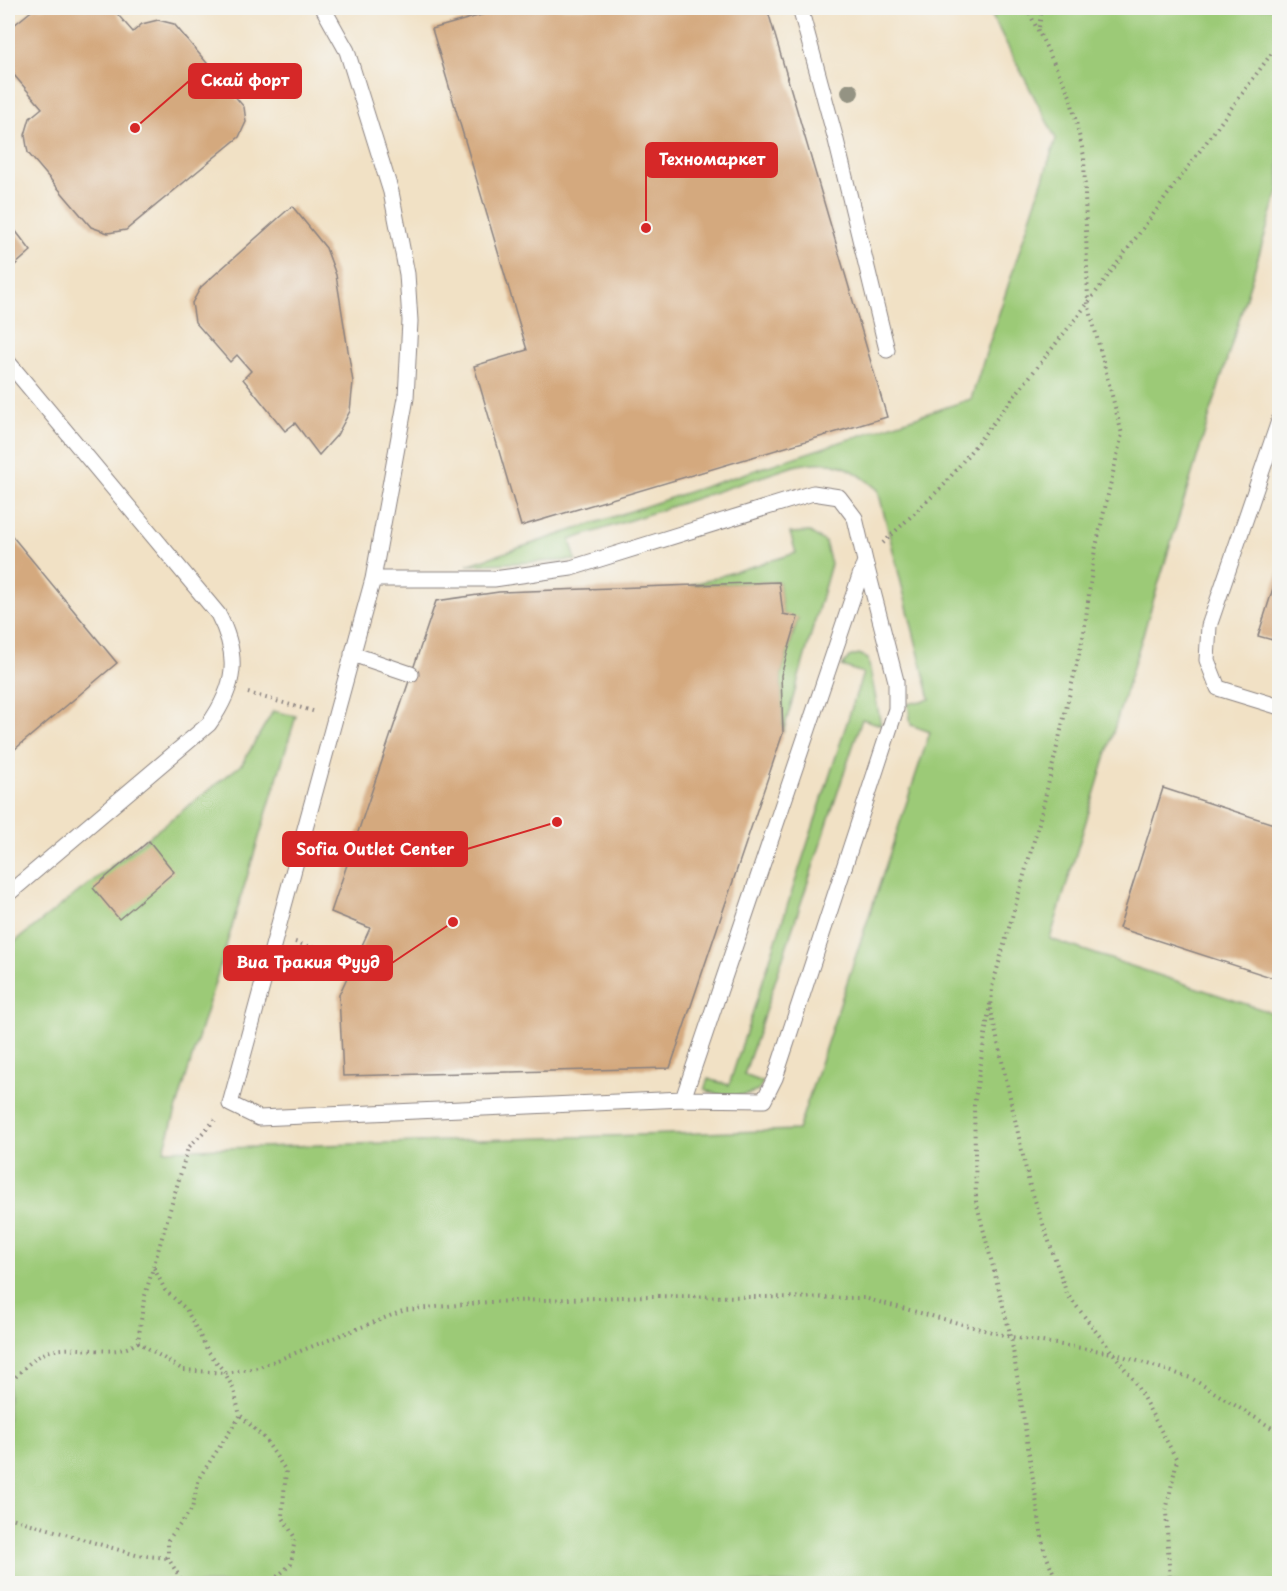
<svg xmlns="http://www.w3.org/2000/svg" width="1287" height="1591" viewBox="0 0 1287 1591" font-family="'Playpen Sans',sans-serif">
	<rect width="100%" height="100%" fill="#f6f6f2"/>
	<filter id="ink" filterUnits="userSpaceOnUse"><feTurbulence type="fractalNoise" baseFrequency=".0167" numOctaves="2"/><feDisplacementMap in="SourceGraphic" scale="12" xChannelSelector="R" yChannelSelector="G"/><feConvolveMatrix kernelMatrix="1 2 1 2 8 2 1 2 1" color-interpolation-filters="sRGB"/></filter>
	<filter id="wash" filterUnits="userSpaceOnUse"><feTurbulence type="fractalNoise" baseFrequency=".008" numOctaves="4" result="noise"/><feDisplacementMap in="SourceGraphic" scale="24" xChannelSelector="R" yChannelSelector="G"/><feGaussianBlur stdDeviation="1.35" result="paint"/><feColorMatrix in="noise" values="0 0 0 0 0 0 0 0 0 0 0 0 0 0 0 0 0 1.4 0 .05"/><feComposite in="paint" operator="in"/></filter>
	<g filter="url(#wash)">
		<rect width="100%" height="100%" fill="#f1e1c5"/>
		<path fill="#9cca77" stroke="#5f7659" stroke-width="1.5" d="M988,8H1279V189L1050,939L1279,1015V1583L8,1584V947L242,764L273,711L296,716L164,1150L798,1130L930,732L911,725L908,704L930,699L878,490C849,464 833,458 794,466L570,540L576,560L467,565L971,399L1056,139Z
			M810,532L825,542L831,564L783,733L781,675L798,618L783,614L779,582L691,585L796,553L790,533Z
			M859,654L868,659L881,725L862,719L744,1075L763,1082L758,1091C743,1097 719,1098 705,1089L708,1079L729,1085L863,673L842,666L849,657Z"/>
		<g id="blocks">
			<path fill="#d4a97e" d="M35,8H112L133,32L142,24L158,20L174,24L244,107L246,122L239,137L126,230L108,233L91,227L28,153L25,135L30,118L42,108L8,68V30Z
				M506,8H767L887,417L521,526L474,366L527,350L432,29Z
				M292,206L326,248L336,275L353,382L350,411L337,435L319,455L295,423L285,431L243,379L251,371L237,355L230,362L195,322L192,303L201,287Z
				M8,221L31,251L8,271Z
				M8,531L117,663L8,755Z
				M1280,566V642L1258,636Z
				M779,582L783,614L798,617L781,675L783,733L670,1068L343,1076L339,995L370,928L331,912L436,601L499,592Z
				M1163,788L1280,826V980L1119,928Z
				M149,841L174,872L119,919L93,888Z"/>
		</g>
	</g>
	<g filter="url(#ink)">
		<use href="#blocks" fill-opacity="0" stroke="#8a8280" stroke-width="1.5"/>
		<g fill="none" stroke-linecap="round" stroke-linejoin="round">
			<defs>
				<path id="lane" d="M323,8L347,51L391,192L407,274L410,321L406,398L373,579L230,1104L259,1118L683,1099L764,1100L775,1078L896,709V681L865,561
					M800,8L836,140L887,350
					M8,362L218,614C240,656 236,686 209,724L8,894
					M1280,418L1209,626L1207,660L1218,688L1280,707
					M373,579H494L571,568L813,493L839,497L855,518L865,561L683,1099
					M352,654L411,674"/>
			</defs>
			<use href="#lane" stroke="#8a8280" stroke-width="17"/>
			<path stroke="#8a8280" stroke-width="4" stroke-dasharray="1.5 4.5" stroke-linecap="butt" d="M1027,8L1070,96L1084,156L1088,303L1122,434L1094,555L1084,633L1039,823L992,987L991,1011L1029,1183L1067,1294L1133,1379L1177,1460L1166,1511L1170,1584
				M1039,27L1042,8
				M883,543L944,485L1088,303L1280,42
				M248,693L316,712
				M295,942L355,961
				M990,1004L974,1105L976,1201L1011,1337L1044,1550L1058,1584
				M154,1268L165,1290L186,1309L208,1351L225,1373L234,1390L240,1416L199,1478L192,1509L168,1540V1558L184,1584
				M138,1342L183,1370L225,1373L257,1368L405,1310L489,1302L650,1296L864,1298L1011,1337L1113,1353L1191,1378L1280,1433
				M8,1386C18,1373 35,1355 51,1351C79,1343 114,1360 138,1342L144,1299L188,1148L215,1120
				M241,1416L265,1439L286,1471L282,1516L295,1538L291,1564L269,1584
				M8,1517L136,1555L168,1558"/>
			<use href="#lane" stroke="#fff" stroke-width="15"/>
		</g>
		<circle fill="#949383" cx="850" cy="92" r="9"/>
	</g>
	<path fill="none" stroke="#d62828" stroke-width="2" d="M135 128L189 81M646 228L646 160M557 822L467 849M453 922L392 963"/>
	<g fill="#d62828" stroke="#f6f6f2" stroke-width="2">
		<circle cx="135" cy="128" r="6"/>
		<circle cx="646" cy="228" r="6"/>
		<circle cx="557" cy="822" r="6"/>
		<circle cx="453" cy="922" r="6"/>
	</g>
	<g fill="#d62828" stroke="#d62828" stroke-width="2">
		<rect x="189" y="64" width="112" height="34" rx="6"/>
		<rect x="646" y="143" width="131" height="34" rx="6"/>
		<rect x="283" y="832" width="184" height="34" rx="6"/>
		<rect x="224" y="946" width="168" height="34" rx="6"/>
	</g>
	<g font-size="16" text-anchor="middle" font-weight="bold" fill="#fff">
		<text x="245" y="86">Скай форт</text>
		<text x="712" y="165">Техномаркет</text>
		<text x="375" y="855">Sofia Outlet Center</text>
		<text x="308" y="968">Виа Тракия Фууд</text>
	</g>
	<rect width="1287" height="1591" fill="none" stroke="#f6f6f2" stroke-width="30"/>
</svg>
